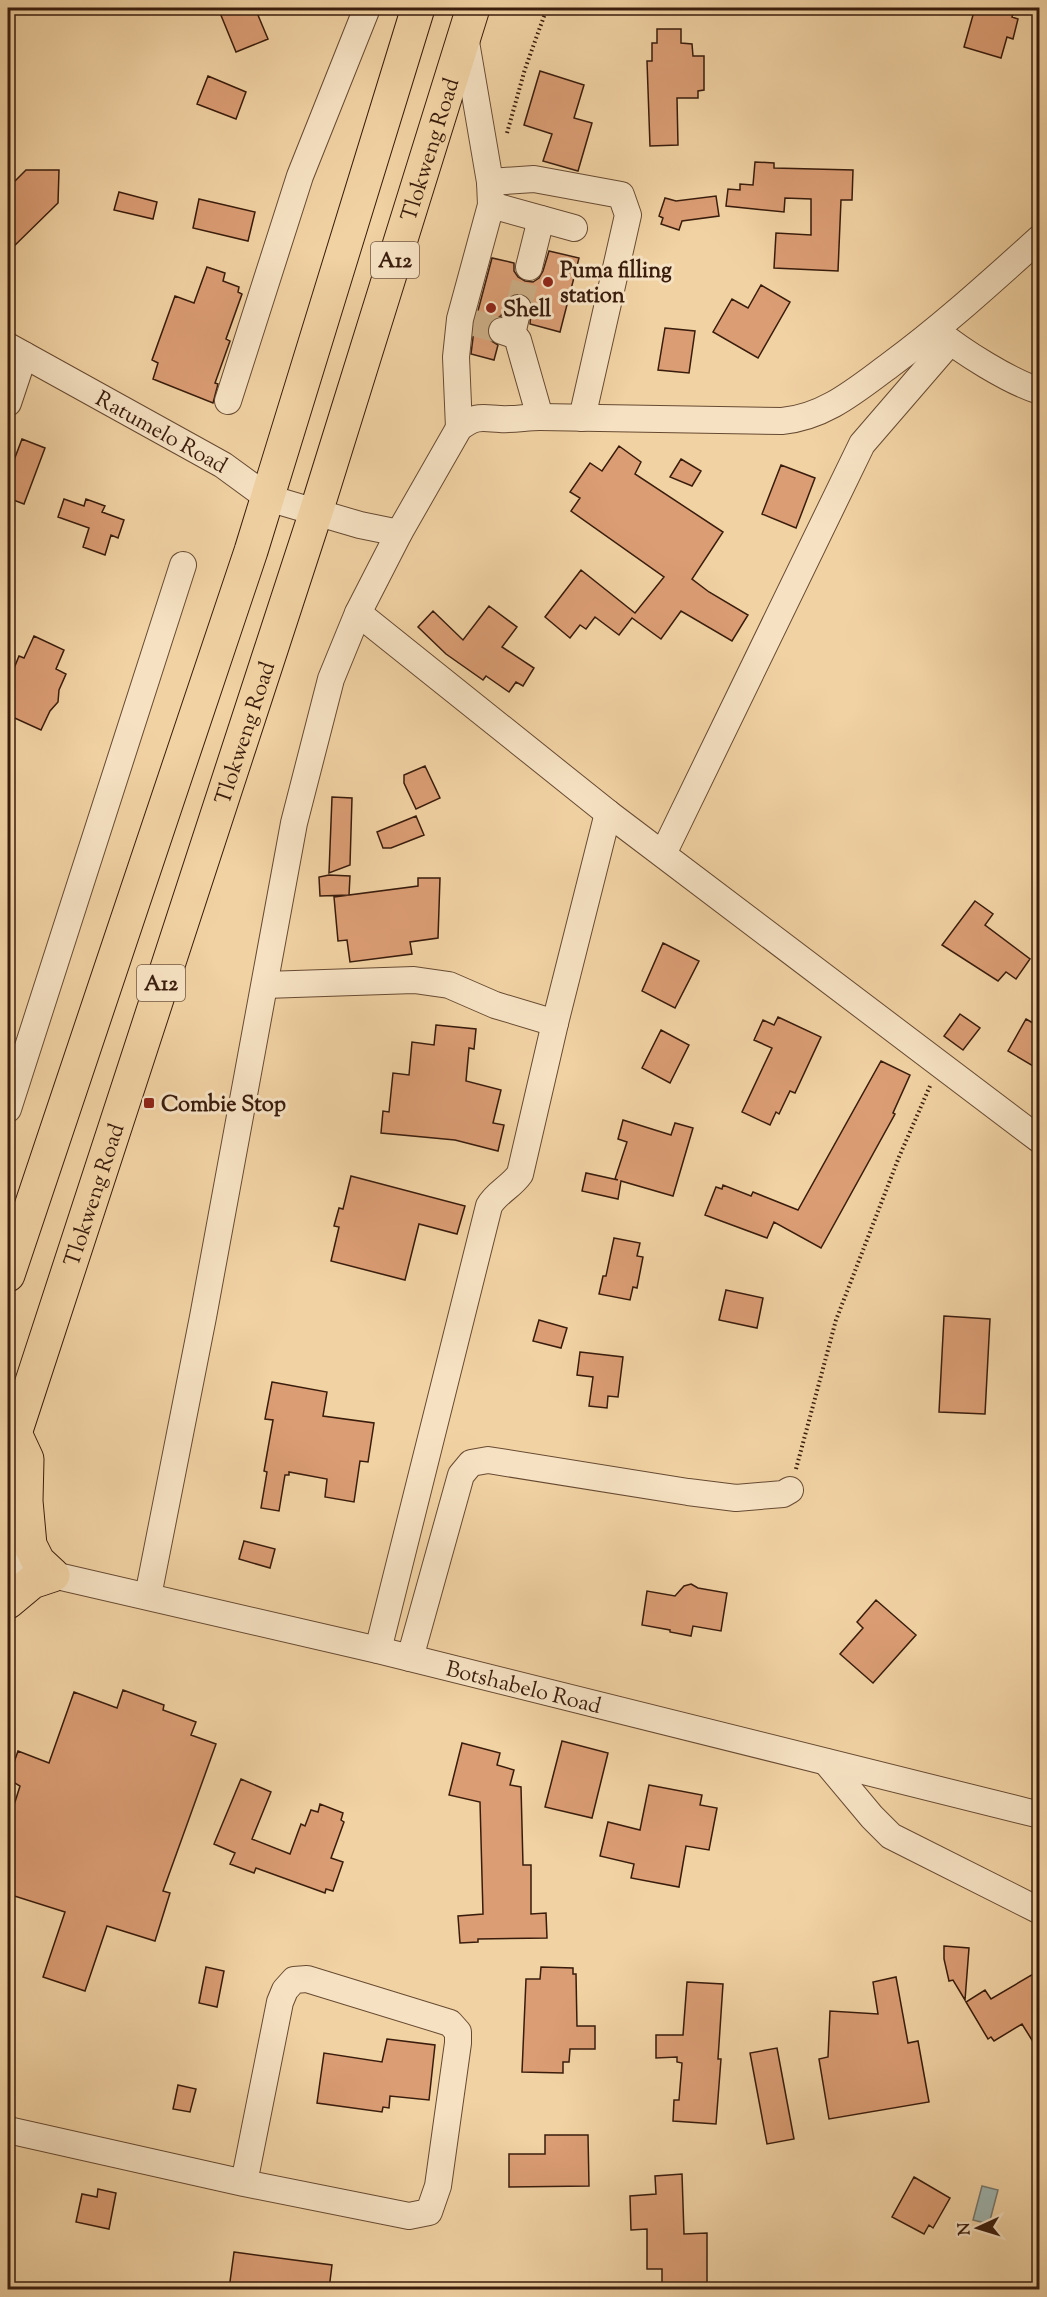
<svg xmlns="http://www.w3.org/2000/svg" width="1047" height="2297" viewBox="0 0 1047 2297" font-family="'Sorts Mill Goudy',serif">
	<rect width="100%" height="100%" fill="#f1d2a3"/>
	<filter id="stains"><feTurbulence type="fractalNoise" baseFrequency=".00333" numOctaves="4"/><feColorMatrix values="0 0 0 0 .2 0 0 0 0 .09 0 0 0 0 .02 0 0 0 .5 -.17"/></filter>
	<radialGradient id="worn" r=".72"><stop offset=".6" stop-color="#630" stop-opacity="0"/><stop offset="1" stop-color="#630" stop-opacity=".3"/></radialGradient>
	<path fill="#9eb5b0" stroke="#76786e" stroke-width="1.5" d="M982,2186L998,2190L989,2224L973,2220Z"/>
	<path fill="#db9d74" stroke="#391c0c" stroke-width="1.5" d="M218,8H255L268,39L236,52Z
		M975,8H1015L1012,17L1018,19L1013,39L1007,37L1001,58L964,47Z
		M657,29H681V43L692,44L693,56H704V90L698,91V98H677L678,145L650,146L647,61H652V43H657Z
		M540,71L584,85L574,118L592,123L578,171L543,161L552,134L524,125Z
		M208,76L246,92L236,119L197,104Z
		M755,162L774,163V168L853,170L852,200H841L838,271L774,268L776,233L811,235V199L785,198L784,212L726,206L728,189L740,190V184L753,185Z
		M26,170H59L58,203L8,252V188Z
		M119,192L157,202L153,219L114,210Z
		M716,196L719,216L682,221L679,230L661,224L663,218L659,216L665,198L676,201Z
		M199,199L255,212L248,241L193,228Z
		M549,251L579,258L560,332L530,324L532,303L528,297L521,293L514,294L507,298L501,316L493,319L488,327L487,333L490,340L498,345L494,360L471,354L475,322L492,258L514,263V271L518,277L525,281L533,282L539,278L543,271Z
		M207,267L225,273L223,281L239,287L238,292L242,294L226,339L230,341L215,383L218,384L213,403L153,379L158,363L152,360L175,296L194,303Z
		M761,285L790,302L758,358L713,332L732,299L748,308Z
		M665,328L695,331L689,373L658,370Z
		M22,439L45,448L24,504L8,498V476Z
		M619,446L641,462L635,474L723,532L692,579L709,592L748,615L732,641L681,611L661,639L632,618L619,635L595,617L586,629L580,625L570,638L545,617L581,570L635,613L664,577L571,511L580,498L570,492L590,463L602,471Z
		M681,459L701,471L692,486L670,477Z
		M781,465L815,478L796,528L762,514Z
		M64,499L84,506L86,499L105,506L102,512L124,520L118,538L111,535L105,555L83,547L89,528L58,517Z
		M489,606L517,627L502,647L534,668L523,686L516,682L509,692L486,676L483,680L446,654L418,627L433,611L463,640Z
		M34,636L64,650L56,669L66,674L59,690L58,702L50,711L41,730L8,715V683L19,656L24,658Z
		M425,766L440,798L416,809L404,783V775Z
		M332,797L352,798L350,865L329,873Z
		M416,816L424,835L391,848H383L377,832Z
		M329,875L350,876L349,895L320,896L319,877Z
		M418,878H440L438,938L410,942L412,954L350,962L347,940L338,941L334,897L418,886Z
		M975,901L993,914L985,925L1030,959L1016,979L1006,972L998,981L942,945Z
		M663,943L699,961L675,1008L642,991Z
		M960,1014L980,1028L963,1050L944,1036Z
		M778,1017L821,1037L795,1093L790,1091L779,1114L776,1112L770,1125L742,1112L772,1048L754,1040L763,1020L774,1025Z
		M1026,1019L1040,1027V1054L1033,1066L1008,1051Z
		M436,1025L476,1029L474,1049L469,1048L466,1081L501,1090L493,1123L504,1125L498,1151L455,1140L381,1133L383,1111L389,1112L393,1073L409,1075L412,1042L434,1045Z
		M661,1030L689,1045L670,1083L642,1068Z
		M881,1061L910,1075L893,1113L895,1114L821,1248L774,1222L767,1238L705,1215L716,1187L722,1189L723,1185L751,1196L753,1192L798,1210Z
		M623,1120L671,1135L675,1123L693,1128L673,1196L621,1181L618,1199L582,1191L586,1173L618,1180L615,1179L627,1142L618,1139Z
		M351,1176L465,1206L457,1234L419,1224L405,1280L331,1261L339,1227L334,1226L339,1208L343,1209Z
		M614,1238L640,1243L637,1256L643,1257L637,1288L633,1287L630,1300L599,1294L603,1276H606Z
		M726,1290L763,1298L757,1328L719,1320Z
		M944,1316L990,1319L985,1414L939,1412Z
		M539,1320L567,1328L561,1348L533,1341Z
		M580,1352L623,1357L618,1397L608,1396L607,1408L589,1406L593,1377L577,1375Z
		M272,1382L327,1392L323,1416L374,1423L368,1462L360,1461L354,1502L325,1497L327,1479L289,1472V1475H285L279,1511L261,1508L267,1472L264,1471L273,1420L265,1419Z
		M244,1541L275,1549L270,1568L239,1559Z
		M691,1584L698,1588L727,1593L721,1631L693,1626L691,1636L670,1632V1630L642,1625L647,1591L675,1596L684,1586Z
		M876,1600L916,1635L873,1683L840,1654L863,1628L857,1622Z
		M123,1690L164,1705L163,1710L196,1722L191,1735L216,1744L163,1891L170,1893L155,1941L107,1926L85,1991L43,1977L65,1912L8,1894V1824L20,1786L8,1779L18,1751L49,1763L74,1692L117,1708Z
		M562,1741L608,1753L592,1818L545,1807Z
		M462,1743L500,1753L497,1765L514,1770L510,1785L521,1787L523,1865H531V1914L546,1913L547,1938L478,1939V1942L460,1943L458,1916L483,1914L480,1802L449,1795Z
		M241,1779L271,1792L252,1839L290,1854L301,1824L305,1826L311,1810L318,1812L320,1804L343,1813L341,1820L344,1822L331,1858L343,1862L333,1891L326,1889L325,1893L256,1868L254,1873L230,1864L235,1853L214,1844Z
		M649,1785L702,1795L700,1805L717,1808L709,1850L686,1846L679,1887L631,1878L634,1864L600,1856L608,1822L640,1830Z
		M944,1946L969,1948L965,2000L953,1980L949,1981L944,1959Z
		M206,1967L224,1971L217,2007L199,2003Z
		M541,1967L573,1968V1974H576L577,2026H595V2049H570L569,2062H563V2073L522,2072L526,1979H540Z
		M1040,1970V2053L1022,2024L994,2041L991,2037L988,2039L966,2002L985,1990L991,1999Z
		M896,1977L908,2043L918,2041L929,2102L829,2119L819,2059L828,2057L830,2011L878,2014L873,1982Z
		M687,1982L723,1984L718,2059H721L716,2124L673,2121L674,2100H679L682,2063L677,2062V2057L656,2058V2035H683Z
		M387,2039L435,2045L429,2100L390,2096L389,2108L383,2107L382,2112L317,2103L324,2053L382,2062Z
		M777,2048L794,2139L767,2144L750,2053Z
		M178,2085L196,2089L190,2112L173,2109Z
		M545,2135H588L589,2186L509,2187V2154H545Z
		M682,2174L684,2234L707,2233V2289H662V2269H647V2229L631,2230L630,2196L656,2194L655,2176Z
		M914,2177L950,2198L933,2228L929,2225L924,2234L892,2217Z
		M98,2189L116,2193L109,2229L76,2222L82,2194L97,2197Z
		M234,2252L332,2265L329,2289H229Z"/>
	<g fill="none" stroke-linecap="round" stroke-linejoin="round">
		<path stroke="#ccae85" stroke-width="26" stroke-dasharray="26 13" stroke-linecap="butt" d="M518,308L529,267
			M471,322L502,331"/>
		<defs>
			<g id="minor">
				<path d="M490,182L534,179L621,195L628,215L582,418"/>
				<path d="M491,205L574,228"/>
				<path d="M529,267L541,219"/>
				<path d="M502,331L514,335L518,340L540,417"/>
				<path d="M937,331C961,351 1010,382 1040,391"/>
				<path d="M512,334L518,308"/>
				<path id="s1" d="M8,346L223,465L268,498L360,525L399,533"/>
				<path d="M228,401L300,176L367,8"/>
				<path d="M8,403L24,355"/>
				<path d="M459,428L456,357L460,319L491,205L490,182L465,36"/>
				<path d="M358,613L608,813L1040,1140"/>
				<path d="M663,854L862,444L950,342"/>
				<path d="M265,985L414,980L449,985L495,1005L555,1023"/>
				<path d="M8,1109L183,565"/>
				<path id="s2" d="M8,1561L53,1575L378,1650L1040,1815"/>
				<path d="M148,1596L203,1317L294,823L331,679L358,613L399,533L459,428C476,415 481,418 500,419C513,420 527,417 540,417L782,421C825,417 856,390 890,365C943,326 991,282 1040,238"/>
				<path d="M378,1650L489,1206C496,1193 511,1187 520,1174L555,1023L608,813"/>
				<path d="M410,1658L461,1475L471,1463L488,1460L688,1492L736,1498L783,1494L790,1490"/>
				<path d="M826,1762L872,1817L891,1836L1040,1911"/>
				<path d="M8,2130L244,2183L409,2216L429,2212L438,2186L458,2043V2032L450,2023L307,1979L294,1980L285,1990L280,2002L244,2183"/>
			</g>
			<g id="major">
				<path d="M8,1275L251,551L418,8"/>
				<path id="s3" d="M8,1455L316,512L473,8"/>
				<path d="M8,1602L32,1582L53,1575L38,1561L30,1545L26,1501L27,1459L14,1431"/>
			</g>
		</defs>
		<use href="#minor" stroke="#674a32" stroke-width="28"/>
		<use href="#major" stroke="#391c0c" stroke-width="35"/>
		<path stroke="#391c0c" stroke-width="4" stroke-dasharray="1.5 3" stroke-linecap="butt" d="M507,133L525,69L547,8
			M796,1469L836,1320L899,1157L930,1086"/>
		<use href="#minor" stroke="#f6e2c3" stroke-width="26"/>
		<use href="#major" stroke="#f1d2a3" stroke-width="33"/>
	</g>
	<g fill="#8f2418" stroke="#f6e2c3" stroke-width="2">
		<circle cx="548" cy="282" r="6"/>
		<circle cx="491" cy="308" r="6"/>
		<rect x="143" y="1097" width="12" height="12" rx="3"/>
	</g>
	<g text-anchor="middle" stroke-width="6" stroke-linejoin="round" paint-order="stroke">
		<g fill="#f6e2c3" stroke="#725743" stroke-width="1.5">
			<rect x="371" y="242" width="48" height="36" rx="4.5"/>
			<rect x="137" y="965" width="48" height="36" rx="4.5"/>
		</g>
		<g font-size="21" font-weight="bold" fill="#391c0c">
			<text x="395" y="267">A12</text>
			<text x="161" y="990">A12</text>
		</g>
		<g font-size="22" fill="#391c0c" stroke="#f6e2c3">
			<text dy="8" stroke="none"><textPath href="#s3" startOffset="1372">Tlokweng Road</textPath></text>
			<text dy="8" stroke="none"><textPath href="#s1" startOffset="176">Ratumelo Road</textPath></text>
			<text dy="8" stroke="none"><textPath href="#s3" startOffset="760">Tlokweng Road</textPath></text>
			<text dy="8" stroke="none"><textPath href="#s3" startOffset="274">Tlokweng Road</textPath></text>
			<text dy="8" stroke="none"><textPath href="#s2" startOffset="531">Botshabelo Road</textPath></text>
		</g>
		<g font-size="22" font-weight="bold" fill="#391c0c" stroke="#f6e2c3" text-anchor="start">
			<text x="560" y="277">Puma filling<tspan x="560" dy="25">station</tspan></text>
			<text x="503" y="316">Shell</text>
			<text x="161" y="1111">Combie Stop</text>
		</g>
	</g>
	<rect width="1047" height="2297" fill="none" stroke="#f1d2a3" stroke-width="30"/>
	<rect x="9" y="9" width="1029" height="2279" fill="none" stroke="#391c0c" stroke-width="3"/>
	<rect x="15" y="15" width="1017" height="2267" fill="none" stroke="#391c0c" stroke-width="1.5"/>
	<g transform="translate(978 2228) rotate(266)" stroke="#f6e2c3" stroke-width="4.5" paint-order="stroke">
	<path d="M0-4.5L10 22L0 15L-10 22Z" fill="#391c0c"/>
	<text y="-9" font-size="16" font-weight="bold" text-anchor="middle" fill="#391c0c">N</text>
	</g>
	<rect width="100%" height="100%" filter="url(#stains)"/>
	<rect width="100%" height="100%" fill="url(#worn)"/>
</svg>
